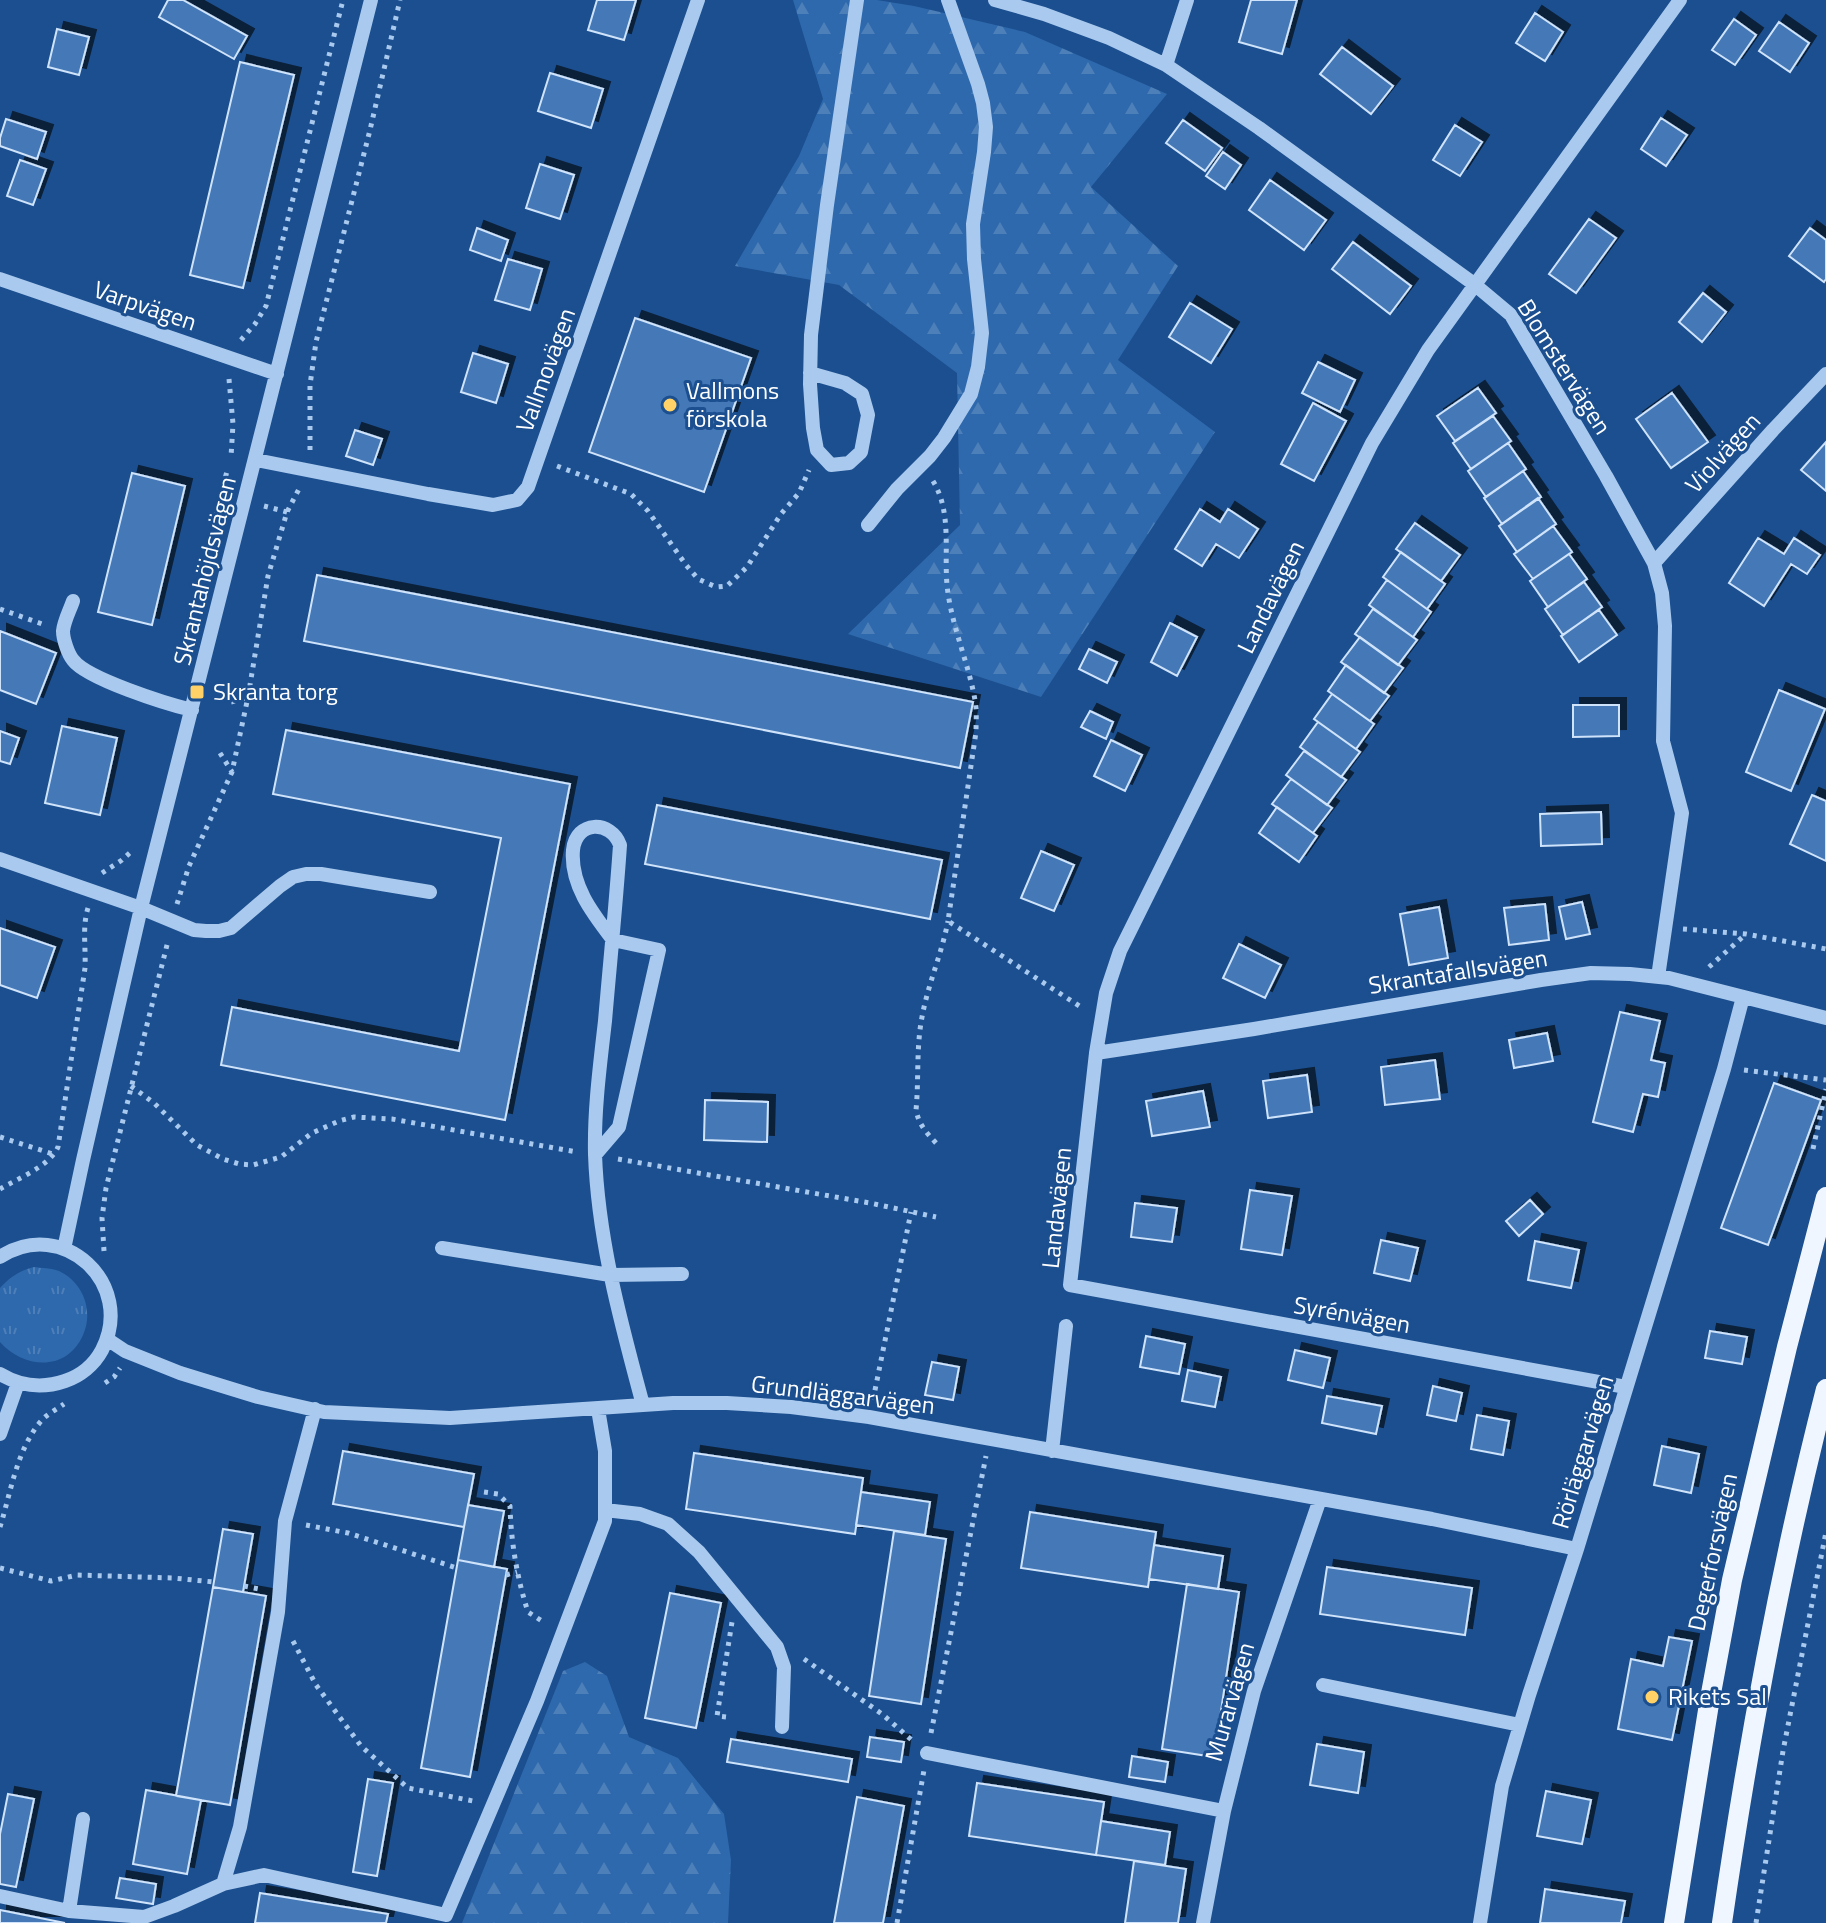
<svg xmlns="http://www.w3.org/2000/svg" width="1826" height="1923" viewBox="0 0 1826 1923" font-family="'Titillium Web',sans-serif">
	<defs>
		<pattern id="grass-tufts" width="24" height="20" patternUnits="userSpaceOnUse" patternTransform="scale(2)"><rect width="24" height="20" fill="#2e69ad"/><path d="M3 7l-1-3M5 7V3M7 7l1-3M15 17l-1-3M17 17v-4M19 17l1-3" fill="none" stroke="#4d80b9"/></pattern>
		<pattern id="forest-firs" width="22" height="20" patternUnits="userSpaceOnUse" patternTransform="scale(2)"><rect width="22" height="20" fill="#2e69ad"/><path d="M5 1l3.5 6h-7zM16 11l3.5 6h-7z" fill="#4d80b9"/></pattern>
		<filter id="shadow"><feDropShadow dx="7" dy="-7" stdDeviation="0" flood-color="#0009"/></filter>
	</defs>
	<rect width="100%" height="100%" fill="#1b4f8f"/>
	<path fill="url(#grass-tufts)" d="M34,1267C42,1268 51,1268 59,1271C83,1282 94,1311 83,1335C67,1372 24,1369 0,1342V1288C10,1277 19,1271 34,1267Z"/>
	<path fill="url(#forest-firs)" d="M793,0H877L914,6L1025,32L1167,94L1091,187L1178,266L1118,360L1215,432L1041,697L848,634L960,525L957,373L839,285L735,266L799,156L823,99Z
		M585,1662L607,1676L629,1737L678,1758L724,1814L731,1860L728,1923H462L563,1671Z"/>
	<path fill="#4478b7" stroke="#cfe3fa" stroke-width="2" filter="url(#shadow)" d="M168,0H183L247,36L234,59L159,17Z
		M597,0H636L624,40L588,30Z
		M1251,0H1297L1282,54L1239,42Z
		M1535,13L1563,32L1545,61L1516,43Z
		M1734,19L1756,35L1735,65L1712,50Z
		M1779,22L1809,43L1790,72L1759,51Z
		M57,29L89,37L79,75L48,67Z
		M1342,47L1393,86L1371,114L1320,74Z
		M240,62L294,75L243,288L190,275Z
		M550,73L603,89L591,128L538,111Z
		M1661,118L1687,135L1666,166L1641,149Z
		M6,119L46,132L37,159L0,146V138Z
		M1183,120L1222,148L1205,171L1166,143Z
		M1455,125L1482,142L1460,176L1433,160Z
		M1223,152L1241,165L1225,189L1206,176Z
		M20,160L46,169L33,205L7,196Z
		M540,164L574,175L560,219L526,208Z
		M1270,180L1326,220L1304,250L1249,210Z
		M1589,219L1616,238L1576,293L1549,274Z
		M477,228L508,240L501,261L470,250Z
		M1810,228L1826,240V279L1824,282L1789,256Z
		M1353,242L1411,286L1390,314L1332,269Z
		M508,259L542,269L530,310L495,300Z
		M1703,293L1726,312L1702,342L1679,322Z
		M1190,303L1232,329L1211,363L1169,337Z
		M635,318L751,358L704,492L589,452Z
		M473,353L508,364L496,403L461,392Z
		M1318,362L1355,380L1340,412L1302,393Z
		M1478,388L1496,413L1455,441L1437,416Z
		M1672,393L1708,442L1671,468L1636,419Z
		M1313,403L1346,421L1314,481L1281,464Z
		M1493,416L1511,441L1471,469L1453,443Z
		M355,430L382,439L373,465L346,456Z
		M1826,442V491L1801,470Z
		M1508,443L1526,469L1486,497L1468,471Z
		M1523,471L1541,497L1502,524L1484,498Z
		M132,473L185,486L152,625L98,612Z
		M1538,498L1556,524L1517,552L1499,526Z
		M1200,509L1220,522L1228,509L1258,529L1239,558L1216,544L1202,566L1175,549Z
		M1415,523L1460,555L1441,581L1396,549Z
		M1553,526L1572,552L1533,579L1514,554Z
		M1758,538L1784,554L1794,538L1820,555L1807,574L1791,564L1764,606L1729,583Z
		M1401,552L1445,584L1427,609L1383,577Z
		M1569,554L1587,579L1548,607L1530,581Z
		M317,575L973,702L960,768L304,641Z
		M1387,580L1431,612L1413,637L1369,605Z
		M1584,582L1602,607L1563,635L1545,609Z
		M1373,609L1417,640L1398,665L1355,634Z
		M1599,610L1617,635L1579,662L1561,636Z
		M1170,623L1197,637L1177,676L1151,662Z
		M0,631L56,653L36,704L0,690Z
		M1360,637L1403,668L1384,693L1341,662Z
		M1089,649L1117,662L1107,683L1079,669Z
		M1346,665L1389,696L1370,721L1328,691Z
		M1779,690L1825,709L1791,791L1746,772Z
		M1332,694L1374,724L1356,749L1314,719Z
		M1573,705H1619V736L1573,737Z
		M1090,711L1113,722L1106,739L1081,727Z
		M1318,722L1360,752L1341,777L1300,747Z
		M62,726L117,738L100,815L45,803Z
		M286,730L570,784L505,1120L221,1065L232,1007L459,1051L501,838L273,794Z
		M0,731L19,738L10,764L0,761Z
		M1111,740L1142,755L1125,791L1094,776Z
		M1304,751L1346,780L1327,805L1286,775Z
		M1291,779L1332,808L1313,833L1272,804Z
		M1812,795L1826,801V861L1790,844Z
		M657,805L942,860L930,919L645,864Z
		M1277,807L1317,836L1299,862L1259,833Z
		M1601,812L1602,844L1541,846L1540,814Z
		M1041,851L1074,865L1054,911L1021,898Z
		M1582,902L1590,934L1566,939L1559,907Z
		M1545,904L1549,940L1509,945L1504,908Z
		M1439,907L1448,958L1409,965L1400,914Z
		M0,928L55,947L37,998L0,985Z
		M1239,944L1281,965L1265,998L1223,978Z
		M1620,1012L1660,1021L1651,1060L1665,1063L1658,1097L1643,1094L1633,1132L1593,1122Z
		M1547,1033L1553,1061L1514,1068L1509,1040Z
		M1435,1060L1440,1099L1385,1105L1381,1067Z
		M1307,1075L1312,1112L1268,1118L1263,1081Z
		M1774,1083L1821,1100L1768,1245L1721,1228Z
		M1203,1091L1210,1127L1152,1136L1146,1101Z
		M705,1100L768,1102L767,1142L704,1140Z
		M1250,1190L1292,1196L1282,1255L1241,1249Z
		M1530,1200L1543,1214L1519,1236L1506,1221Z
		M1135,1203L1177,1208L1172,1242L1131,1237Z
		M1381,1240L1418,1248L1410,1281L1374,1273Z
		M1535,1241L1579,1250L1571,1288L1528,1280Z
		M1710,1331L1747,1337L1742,1364L1705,1358Z
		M1146,1336L1185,1344L1179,1374L1140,1367Z
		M1295,1350L1330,1358L1323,1388L1288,1380Z
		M932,1362L959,1367L953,1400L925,1395Z
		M1188,1370L1221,1377L1215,1407L1182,1401Z
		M1433,1386L1462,1393L1456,1421L1427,1415Z
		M1327,1396L1382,1406L1376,1434L1322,1423Z
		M1477,1415L1509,1421L1503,1455L1471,1449Z
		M1662,1446L1699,1454L1691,1493L1654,1485Z
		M343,1451L474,1474L464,1527L333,1504Z
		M694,1453L863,1478L855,1534L686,1509Z
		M861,1492L930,1502L925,1535L856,1525Z
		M468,1505L504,1511L494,1567L458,1560Z
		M1030,1512L1156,1532L1148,1587L1021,1568Z
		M223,1529L253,1534L243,1592L213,1587Z
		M894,1531L946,1539L921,1704L869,1696Z
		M1154,1545L1223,1556L1218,1589L1149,1579Z
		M458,1560L507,1569L470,1777L421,1768Z
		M1327,1567L1472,1588L1465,1635L1320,1614Z
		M1187,1584L1239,1592L1214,1757L1162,1749Z
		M213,1587L266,1596L230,1805L176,1796Z
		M670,1593L721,1603L696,1728L645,1718Z
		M1669,1637L1692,1641L1672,1740L1618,1729L1631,1659L1663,1666Z
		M870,1737L904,1742L901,1762L867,1757Z
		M731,1739L852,1759L848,1782L727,1762Z
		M1317,1744L1364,1752L1358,1793L1310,1785Z
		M1132,1756L1168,1762L1165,1782L1129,1777Z
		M368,1779L393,1783L377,1876L353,1872Z
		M977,1783L1104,1802L1096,1855L969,1836Z
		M146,1790L201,1800L187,1874L133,1864Z
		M1546,1791L1591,1800L1582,1844L1537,1836Z
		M8,1794L34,1799L16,1887L0,1884V1834Z
		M857,1797L904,1806L883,1923H834Z
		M1101,1821L1170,1832L1165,1865L1096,1855Z
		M1134,1861L1186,1869L1178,1923H1125Z
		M120,1878L156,1884L153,1904L116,1898Z
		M1545,1889L1625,1901L1621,1923H1540Z
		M260,1893L388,1914L386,1923H255Z
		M0,1910L65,1923H0Z"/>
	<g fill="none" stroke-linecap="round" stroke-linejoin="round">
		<path stroke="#a9c9ee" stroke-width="5" stroke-dasharray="4 6" stroke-linecap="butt" d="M241,340L255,324L266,306L343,0
			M229,379L233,424L231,457
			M310,450V385L316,342L370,130L400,0
			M557,466L631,494L648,511L686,565L698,579L716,587L727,586L747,567L781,514L799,493L809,470
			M933,481C952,512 944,551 947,585C951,625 968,661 975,700C977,711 976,721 976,732L948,921L1084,1009
			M264,506L287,512
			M211,535L227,471
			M0,609L45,625
			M231,702L248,697
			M220,753L232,772
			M102,873L122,860L132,851
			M177,904L189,866L232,772L248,697L268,576L287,512L300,487
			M1683,929L1746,934L1826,949
			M1709,967L1746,934
			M1744,1070L1826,1080
			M131,1086L154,1103L197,1145L223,1159L239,1164L253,1165L281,1157L312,1133L339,1121L354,1117L392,1119L577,1152
			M0,1137L56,1155
			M936,1143C926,1132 919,1125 916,1110C919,1079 916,1048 922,1017C928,984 942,953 948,921
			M1813,1149L1826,1089
			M618,1159L870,1203L936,1217
			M0,1189C17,1179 50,1166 58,1147L85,968C86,948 82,927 88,908
			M104,1251L102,1218L106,1188L168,941
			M105,1383L114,1377L120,1368
			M873,1400L911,1212
			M484,1492L498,1494L510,1506C511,1542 517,1578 528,1612L545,1623
			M306,1525L348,1533L457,1568
			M0,1527C11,1492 17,1447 43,1419C49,1413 57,1409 64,1404
			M0,1568L51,1581L77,1575L173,1578L214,1582
			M506,1575L517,1572
			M244,1586L259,1589
			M293,1641L316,1685L361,1746L408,1788L473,1801
			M804,1659L882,1714L914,1742
			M726,1717L717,1716L732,1622
			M931,1733L986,1456
			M897,1923L924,1770
			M1756,1923L1783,1751L1826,1532"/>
		<path stroke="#a9c9ee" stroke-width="14" d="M995,0L1044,14L1109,38L1166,65L1259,128L1474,284L1511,315L1606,476L1654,563L1662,593L1665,626L1663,741L1682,813L1658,977
			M1166,65L1187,0
			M0,279L277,374
			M810,373L845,383L862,394L868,415L861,452L849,463L831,465L817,450L813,428L810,384L811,335L827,205L857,0
			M256,460L428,494L493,505L517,500L528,487L698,0
			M868,525L897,489L930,456L944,438L971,394L978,367L982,333L974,259L973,224L984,152L986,127L983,103L978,84L948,0
			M1654,563L1773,430L1826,374
			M73,601C70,610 64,621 63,631C63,639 68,654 73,660C87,679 167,704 192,710
			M0,859L141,908L194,930L206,931H219L231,928L280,886L293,877L306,874H321L430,892
			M1096,1053L1254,1029L1541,980L1591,973L1630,974L1669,978L1826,1018
			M595,1155L619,1127L659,950L613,940C593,914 570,885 573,850C576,820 611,820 620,845C616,904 610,962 605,1021C600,1065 594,1110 595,1154C598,1240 621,1323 643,1405
			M442,1248L610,1275L682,1274
			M64,1249L83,1160L141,908L371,0
			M0,1257C63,1216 136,1284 102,1350C94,1365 80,1376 65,1381C42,1389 20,1386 0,1374
			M107,1339L125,1351L180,1373L258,1397L324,1412L450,1418L673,1403H727L791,1407L869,1417L1432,1519L1577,1549
			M1626,1387L1070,1285L1096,1053L1106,993L1120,951L1372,443L1428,350L1680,0
			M0,1434L18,1383
			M1052,1451L1066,1326
			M605,1510L640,1514L668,1524L699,1552L777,1647L784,1667L782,1727
			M1323,1685L1520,1725
			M927,1753L1224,1811
			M223,1884L240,1827L278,1612L285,1521L315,1409
			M0,1896L69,1911L144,1917L174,1906L223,1884L264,1875L446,1915L537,1701L605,1521V1451L598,1409
			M69,1911L83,1819
			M1203,1923L1224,1811L1254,1691L1320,1499
			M1480,1923L1502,1786L1529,1695L1577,1549L1724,1069L1743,997"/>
		<path stroke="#f0f6ff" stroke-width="20" d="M1674,1923L1709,1704L1732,1580L1787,1347L1826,1197
			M1722,1923C1748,1744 1781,1564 1826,1389"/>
	</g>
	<g fill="#ffd166" stroke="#1b4f8f" stroke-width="3">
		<circle cx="670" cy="405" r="8"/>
		<rect x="189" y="684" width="16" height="16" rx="4"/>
		<circle cx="1652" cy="1697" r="8"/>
	</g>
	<g text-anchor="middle" stroke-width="6" stroke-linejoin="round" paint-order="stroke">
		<g font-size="24" fill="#fff" stroke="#1b4f8f">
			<text transform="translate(145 306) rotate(19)" y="8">Varpvägen</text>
			<text transform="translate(1564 367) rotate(58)" y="8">Blomstervägen</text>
			<text transform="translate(546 370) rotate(-70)" y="8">Vallmovägen</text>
			<text transform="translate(1723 453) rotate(-48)" y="8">Violvägen</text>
			<text transform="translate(205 571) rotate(-76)" y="8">Skrantahöjdsvägen</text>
			<text transform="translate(1271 597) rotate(-64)" y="8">Landavägen</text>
			<text transform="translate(1458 972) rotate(-9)" y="8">Skrantafallsvägen</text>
			<text transform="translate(1057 1208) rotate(-84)" y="8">Landavägen</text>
			<text transform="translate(1352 1315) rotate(10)" y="8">Syrénvägen</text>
			<text transform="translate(843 1395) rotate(7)" y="8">Grundläggarvägen</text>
			<text transform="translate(1583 1452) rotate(-73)" y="8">Rörläggarvägen</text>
			<text transform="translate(1713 1552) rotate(-78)" y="8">Degerforsvägen</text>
			<text transform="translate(1230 1702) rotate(-74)" y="8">Murarvägen</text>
		</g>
		<g font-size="24" fill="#fff" stroke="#1b4f8f" text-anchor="start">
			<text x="686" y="399">Vallmons<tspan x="686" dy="28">förskola</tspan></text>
			<text x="213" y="700">Skranta torg</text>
			<text x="1668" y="1705">Rikets Sal</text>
		</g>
	</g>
</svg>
